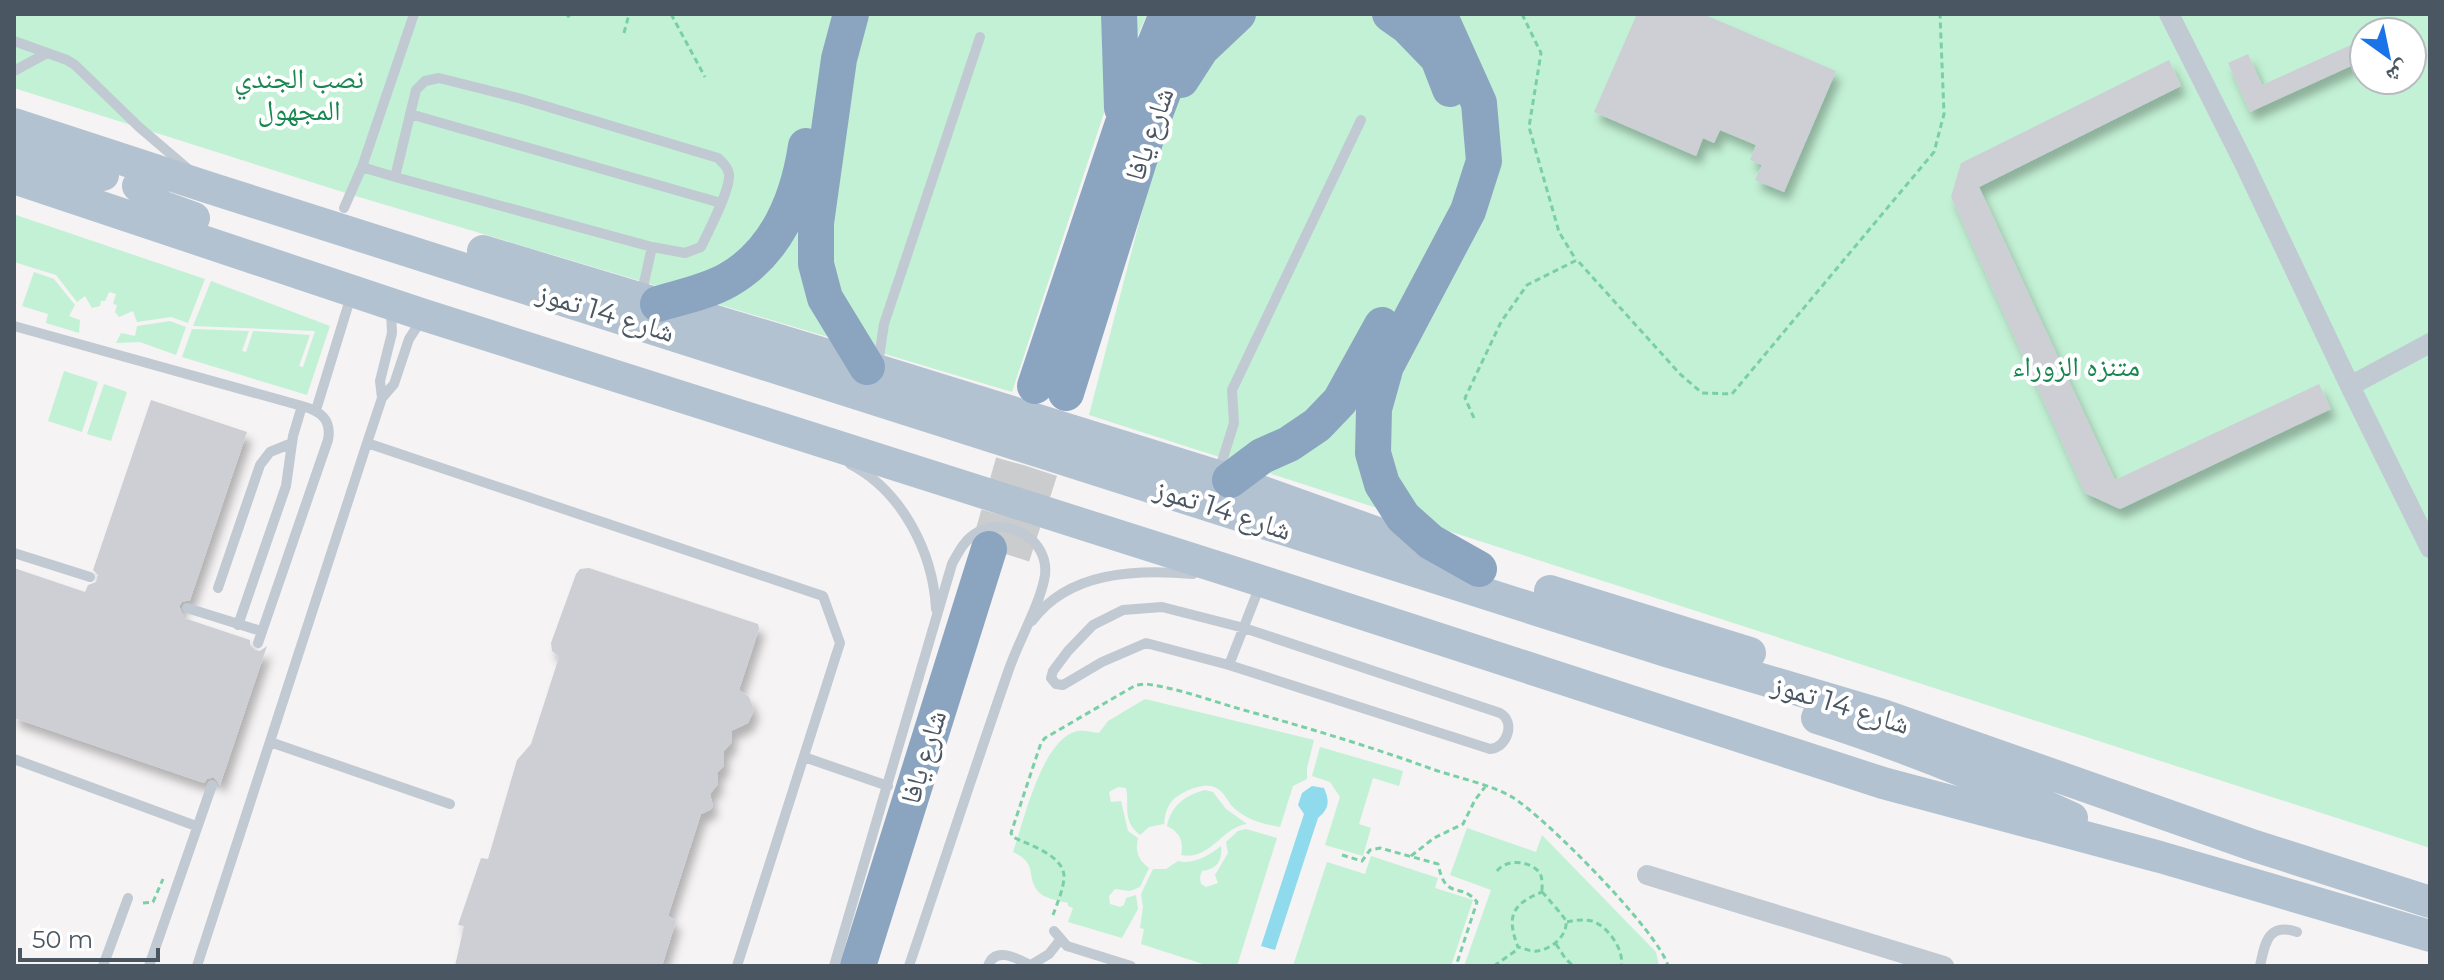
<svg xmlns="http://www.w3.org/2000/svg" width="2444" height="980" viewBox="0 0 2444 980" font-family="Montserrat,'Noto Naskh Arabic',sans-serif">
	<defs>
		<filter id="shadow"><feDropShadow dx="5" dy="9" stdDeviation="4" flood-color="#0004"/></filter>
	</defs>
	<rect width="100%" height="100%" fill="#f5f3f3"/>
	<path fill="#c3f1d5" fill-rule="evenodd" d="M14,14H1147L1104,113L1012,392L349,194L14,88Z
		M1214,14H2430V848L1089,415L1164,127ZM2364,32H2412V80H2364Z
		M16,215L205,279L188,323L171,317L137,322L133,311L119,317L115,312L117,305L113,304L116,294L109,292L105,301H101L100,306L92,308L85,296L77,302L56,275L14,262V222Z
		M34,272L54,279L75,305L69,316L80,320L79,333L46,323L48,314L22,306Z
		M211,281L330,326L307,395L182,357L192,329L249,331L242,351L246,352L253,331L310,335L299,366L303,367L315,331L193,326Z
		M170,321L186,327L176,355L140,342L116,343L121,333L135,336L137,326Z
		M64,371L98,382L82,432L48,421Z
		M104,384L127,392L111,441L87,434Z
		M1145,699L1314,740L1307,768V779L1293,786L1280,827C1263,824 1247,820 1234,808C1228,803 1225,793 1218,789C1206,780 1180,792 1172,801C1166,808 1165,816 1164,824L1149,827L1140,835C1121,820 1130,805 1126,788L1118,787L1109,792L1111,802L1121,801L1128,831L1138,838C1135,851 1138,860 1149,868L1140,887L1130,891L1115,889L1109,896L1110,904L1120,907L1124,905L1126,898L1136,895L1138,909L1122,938L1068,922L1073,908L1068,906V903C1059,901 1042,898 1037,890C1026,874 1038,864 1013,852C1024,820 1041,744 1074,732C1082,729 1092,732 1099,733L1108,721Z
		M1320,747L1403,771L1399,786L1373,778L1359,824L1371,828L1363,856L1325,845L1340,797L1330,782L1312,776Z
		M1205,790L1213,792L1226,809L1247,824C1222,827 1210,861 1181,855C1184,842 1180,832 1167,826C1171,806 1185,795 1205,790Z
		M1467,828L1536,852L1542,835L1656,952L1659,966H1464L1491,890L1450,875Z
		M1246,829L1277,838L1237,966H1209L1141,944L1144,929L1140,928L1143,907L1141,894L1153,869H1166L1178,861C1193,865 1210,855 1221,846C1223,863 1215,869 1202,871L1200,877L1201,884L1206,887L1218,883L1215,875L1228,853L1226,842L1238,831Z
		M1371,856L1438,878L1435,888L1473,900L1451,966H1293L1327,862L1365,874Z"/>
	<path fill="#90daee" d="M1312,786L1324,788C1330,802 1329,809 1318,818L1275,950L1261,946L1304,814L1298,805L1302,793Z"/>
	<path fill="#cdcfd5" filter="url(#shadow)" d="M1637,14H1703L1836,71L1784,192L1755,180L1762,165L1750,160L1756,145L1720,130L1714,143L1703,138L1696,156L1594,112Z
		M2364,39V60L2250,112L2228,63L2248,54L2262,85Z
		M2169,60L2181,86L1979,187L2115,480L2319,384L2331,409L2120,509L2085,493L1951,197L1961,163Z
		M151,400L247,432L190,600L182,602L179,606L184,618L250,640V645L255,650L260,651L267,646L220,785L214,777L207,779L204,783L14,718V568L85,592L88,585L96,582L98,575L93,570Z
		M589,568L758,624L759,629L739,690L749,697L754,710L748,723L731,731L732,742L724,751V766L717,773L718,784L710,794L713,806L710,810L701,814L668,916L676,921L662,966H455L464,926L458,925L481,858L488,859L517,760L531,744L559,657L552,651L551,643L576,574L580,569Z"/>
	<g fill="none" stroke-linecap="round" stroke-linejoin="round">
		<path stroke="#caccce" stroke-width="36" stroke-dasharray="36 18" stroke-linecap="butt" d="M989,549L1027,414
			M1012,556L1055,424"/>
		<path stroke="#7ad0a6" stroke-width="3" stroke-dasharray="6 4" stroke-linecap="butt" d="M671,14L705,77
			M1522,14L1541,53L1529,127L1559,232L1576,260
			M567,17L571,14
			M624,33L629,14
			M1474,418L1465,398L1501,322L1527,285L1577,260L1680,374L1702,393L1732,394L1934,152L1944,114L1940,14
			M1342,855L1362,861L1370,850L1380,848L1438,864C1446,902 1460,881 1477,902L1456,966
			M1411,856L1434,838L1463,824L1475,800L1485,787
			M1497,871C1506,859 1529,860 1539,872C1543,877 1542,886 1542,892
			M1542,892C1545,895 1566,919 1566,921C1568,936 1550,950 1537,951C1531,952 1523,948 1518,947C1506,916 1512,904 1542,892Z
			M143,903L153,902L163,879
			M1053,915C1057,904 1064,888 1064,876C1063,855 1029,845 1013,837L1011,833L1041,743L1045,738L1136,685L1146,684C1177,688 1209,700 1240,709C1305,727 1369,746 1432,769C1455,777 1492,785 1512,797C1545,817 1659,932 1668,966
			M1567,922C1575,920 1583,919 1592,921C1608,926 1625,951 1621,966
			M1556,944L1565,958L1573,966
			M1494,966L1518,949V947"/>
		<path stroke="#c1cad2" stroke-width="10" d="M14,41L67,60L75,65L139,127L187,168
			M14,71L47,53
			M410,114L721,203
			M362,167L395,177L652,247L685,253L701,247C708,232 731,189 729,174C728,167 723,163 718,158L522,99L439,78L425,81L416,90L395,177
			M344,208L362,167L414,14
			M641,296L652,247
			M391,311L392,333L380,381L382,398L367,443L823,596L840,643L737,966
			M14,326L302,406C320,411 332,419 328,440L258,643
			M878,364L884,324L980,37
			M382,398L394,384L409,339L422,319
			M316,410L351,296
			M850,464C902,491 933,552 936,609
			M1219,471L1234,423L1232,390L1361,120
			M14,553L90,577
			M218,588L260,465L270,452L292,443
			M187,608L261,631
			M1032,621C1069,571 1137,569 1193,574
			M238,625L286,486L293,436L302,406
			M1229,665L1490,749C1507,748 1516,722 1500,713L1244,628L1162,607L1123,610L1093,625L1068,651L1053,671L1051,678L1056,684L1063,685L1102,662L1146,643L1229,665L1261,583
			M270,742L450,804
			M804,757L888,786
			M14,759L196,826
			M1054,931L1067,946L1131,966
			M1031,965L1049,954L1060,940
			M103,966L128,898
			M149,966L212,785
			M197,966L367,443
			M834,966L952,564C959,551 965,539 978,532C1009,516 1049,540 1045,575C1041,603 1017,644 1008,672C974,770 942,868 909,966
			M988,966C995,945 1018,959 1032,966
			M2260,966C2265,943 2268,922 2297,932"/>
		<path stroke="#c1cad2" stroke-width="20" d="M2169,14L2244,163L2350,386L2430,343
			M2350,386L2430,548
			M1647,875L1944,966"/>
		<path stroke="#b3c2d1" stroke-width="32" d="M14,124L210,188L1666,651L1883,715L2255,846L2430,902
			M14,148L103,175
			M14,178L424,315L1255,579L1883,783L2160,857L2430,936
			M138,186L161,206L194,218
			M483,251L848,361L1218,476L1445,557
			M1550,591L1750,653
			M1817,718C1905,746 1988,780 2072,818"/>
		<path stroke="#8ba5c1" stroke-width="36" d="M851,14L839,59L816,223V264L825,298L867,367
			M1119,14L1122,108
			M1390,14L1407,26L1438,58L1450,89
			M1439,14L1479,103L1484,161L1468,211L1386,366L1374,409L1373,453L1382,484L1403,517L1431,542L1479,569
			M1181,80L1201,49L1238,14
			M658,304C681,297 707,292 728,280C777,252 798,199 806,146
			M1035,386L1122,126L1167,14
			M1066,393L1148,132L1193,14
			M1230,480L1262,456L1289,444L1317,425L1340,401L1382,325
			M858,966L989,549"/>
	</g>
	<g text-anchor="middle" stroke-width="8" stroke-linejoin="round" paint-order="stroke">
		<g font-size="28" fill="#17864f" stroke="#fff">
			<text x="299" y="88">نصب الجندي<tspan x="299" dy="32">المجهول</tspan></text>
			<text x="2076" y="376">متنزه الزوراء</text>
		</g>
		<g font-size="28" fill="#4a5661" stroke="#fff">
			<text transform="translate(1149 134) rotate(-71)" y="10">شارع يافا</text>
			<text transform="translate(606 312) rotate(17)" y="10">شارع 14 تموز</text>
			<text transform="translate(1223 509) rotate(18)" y="10">شارع 14 تموز</text>
			<text transform="translate(1841 704) rotate(17)" y="10">شارع 14 تموز</text>
			<text transform="translate(923 757) rotate(-73)" y="10">شارع يافا</text>
		</g>
	</g>
	<rect width="2444" height="980" fill="none" stroke="#4a5661" stroke-width="32"/>
	<g transform="translate(2388 56) rotate(147)"><circle r="38" fill="#ffffff" stroke="#b7bbc0" stroke-width="2"/>
	<path d="M0-6L14 30L0 20L-14 30Z" fill="#1a73e8"/>
	<text y="-12" font-size="22" font-weight="bold" text-anchor="middle" fill="#4a5661">ش</text>
	</g>
	<path d="M20 948v12h138v-12" fill="none" stroke="#4a5661" stroke-width="4"/>
	<text x="32" y="948" font-size="24" fill="#4a5661" stroke="#ffffff" stroke-width="6" paint-order="stroke">50 m</text>
</svg>
